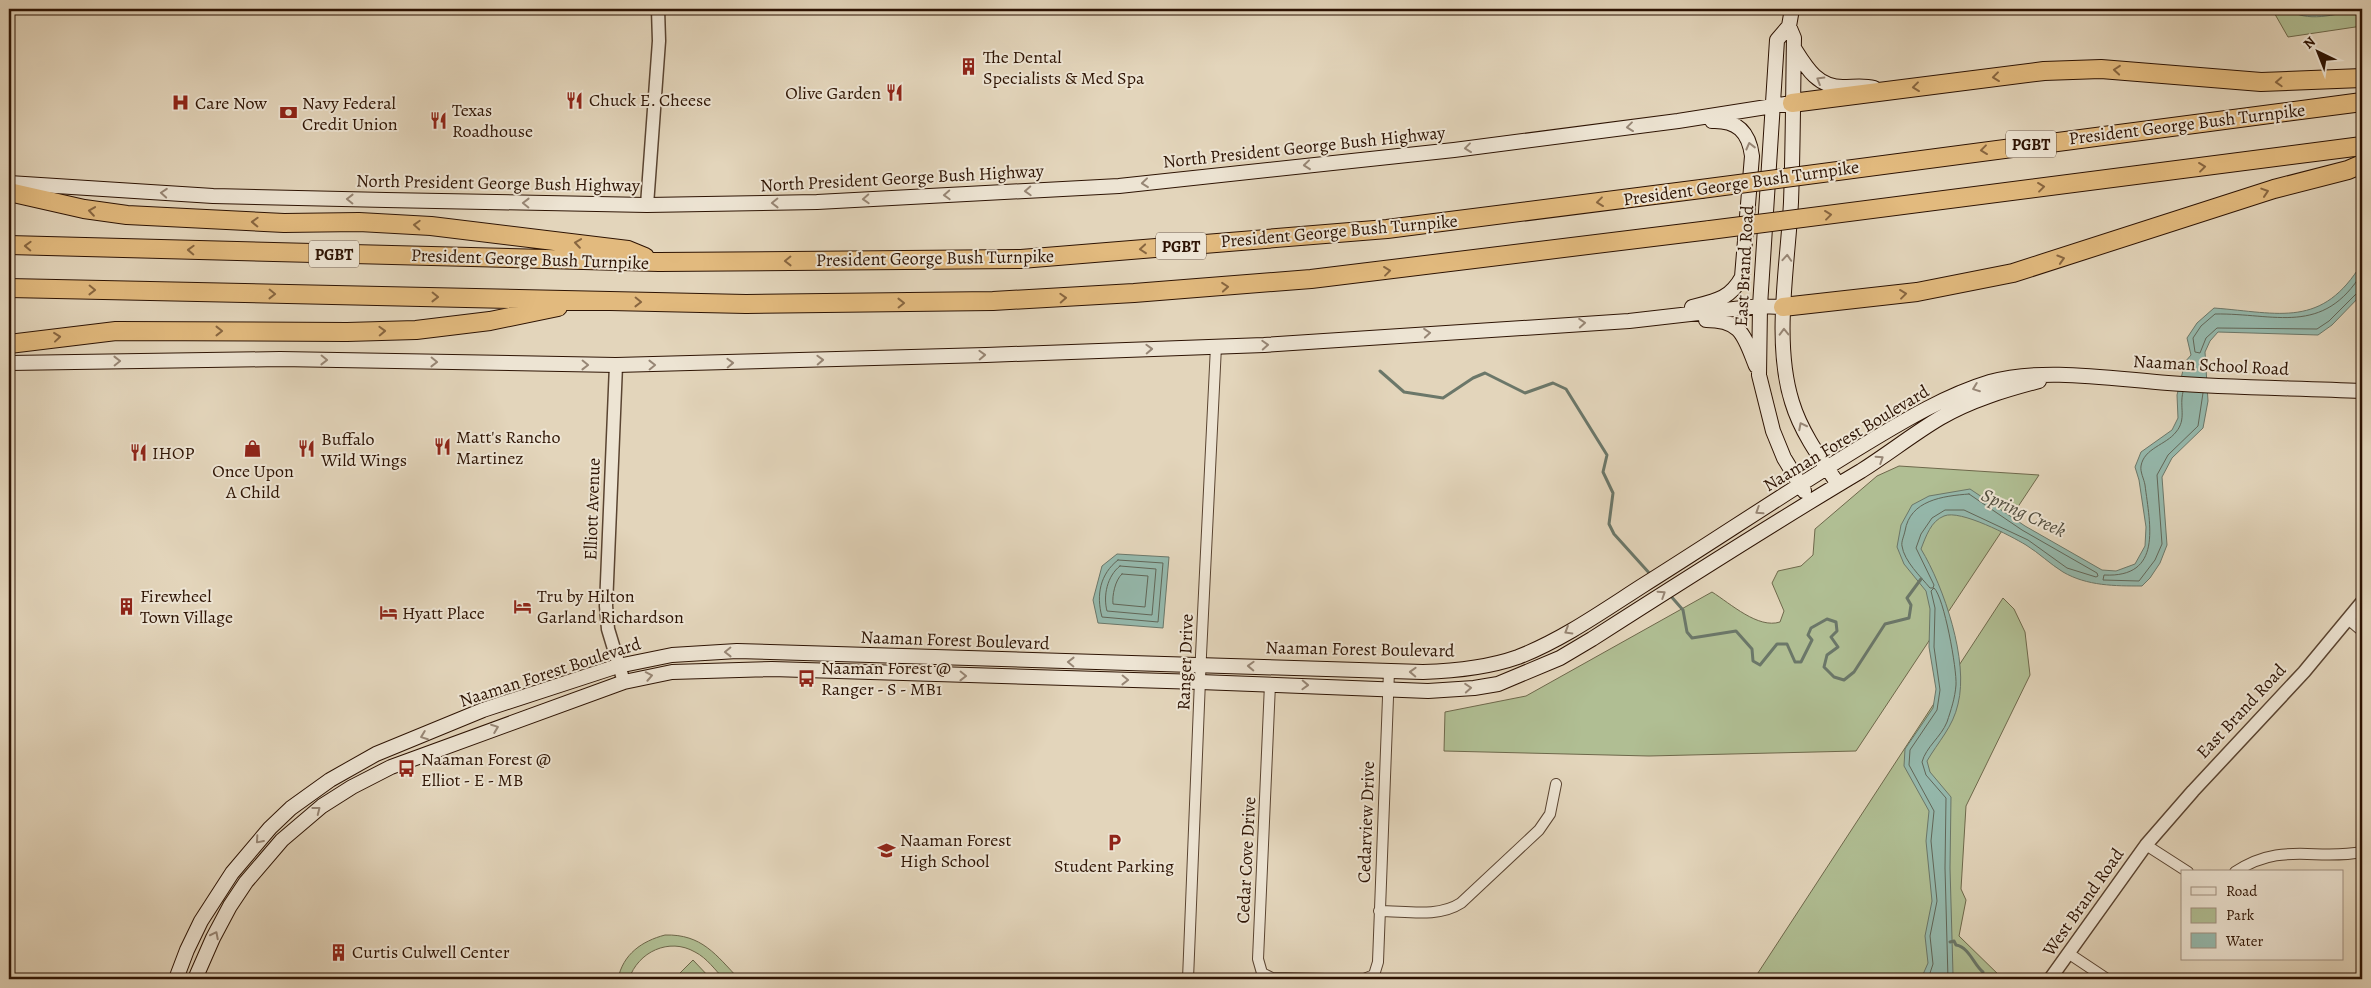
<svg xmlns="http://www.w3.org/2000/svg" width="2371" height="988" viewBox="0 0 2371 988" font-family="Alegreya,serif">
	<rect width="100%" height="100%" fill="#e3d5bb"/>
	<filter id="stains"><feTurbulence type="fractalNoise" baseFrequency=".004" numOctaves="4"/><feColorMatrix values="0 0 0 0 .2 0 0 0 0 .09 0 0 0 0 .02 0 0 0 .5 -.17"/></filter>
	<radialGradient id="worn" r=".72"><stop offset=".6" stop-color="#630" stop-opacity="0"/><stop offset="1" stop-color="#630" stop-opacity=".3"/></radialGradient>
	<path fill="#b0be93" stroke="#6e684b" d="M2272,9H2362V26L2288,37Z
		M1899,466L2039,475L1856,751L1649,756L1444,751L1445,712L1526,696L1712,592C1731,604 1758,629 1780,622L1784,611L1772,583L1778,571L1801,566L1813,555L1815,529L1877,476Z
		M2003,598L2014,609L2025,632L2030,675L1966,806L1961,889L1966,900L1959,936L2003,979H1754Z
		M665,935C702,934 716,955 739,979H724C715,970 707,958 695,952C669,937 638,952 629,979H618C623,954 642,941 665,935Z
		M693,960L711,979H674Z"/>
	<path fill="#95b9ad" stroke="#6b7769" d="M2288,9H2356C2337,15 2305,23 2288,9Z
		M2362,263V294L2332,325L2318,335L2218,332L2210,341L2205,352L2208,401L2203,428L2172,458L2162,477L2167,545L2160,563L2150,578L2142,586C2115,586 2087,586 2063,572C2050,564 2039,553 2026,545C2011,536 1960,509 1944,516C1931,521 1926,536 1921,549C1944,587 1969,661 1958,704C1953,727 1938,742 1927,761L1930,772L1951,797L1950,868L1953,974L1952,979H1921L1928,963L1925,936L1932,901L1926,841L1929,811L1904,766L1905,749L1933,708L1936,689L1929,647L1930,609L1926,591L1904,564L1897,547L1901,525L1912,505L1929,496L1970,489L2025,526L2102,570L2116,571L2135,564L2145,546L2146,527L2139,480L2135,467L2141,452L2172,430L2178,418L2177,395L2185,362L2191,355L2187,338L2197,323L2214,308C2280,313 2322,329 2362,263Z
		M1117,554L1169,557L1163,628L1098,623L1093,600L1102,566Z"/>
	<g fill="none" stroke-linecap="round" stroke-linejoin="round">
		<path stroke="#616658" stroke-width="1" d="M2362,273C2323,337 2275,313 2215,314L2201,326L2193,338L2195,352L2200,353L2206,338L2217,328L2317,329L2329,321L2357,293L2362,291
			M2183,392C2179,407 2187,419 2176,432C2166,445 2144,448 2141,466C2140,472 2144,479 2145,485C2150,525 2163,578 2104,575L2103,580L2139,581L2155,560L2162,544L2157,475L2168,455L2198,426L2203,393
			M1969,494L2022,530L2097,573L2098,576L2096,577L2067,568L2028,540L1964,510H1945L1932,518L1921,534L1916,548L1934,585L1933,588H1930C1921,577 1904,561 1902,546C1901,542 1904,536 1905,531C1910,500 1943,496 1969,494Z
			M1118,560L1163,563L1158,622L1102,617C1096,595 1100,574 1118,560Z
			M1120,566L1156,569L1152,615L1107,611C1103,596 1107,576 1120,566Z
			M1122,574L1148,576L1145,607L1113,604C1112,596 1115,580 1122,574Z
			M1928,979L1933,964L1930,936L1937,901L1931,841L1934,811L1909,765L1910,750L1937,710L1940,690L1934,647L1935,608L1931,591L1934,588C1944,597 1957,669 1956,685C1955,698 1951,710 1947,722C1941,737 1926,747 1922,762L1926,775L1946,798L1945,868L1948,979"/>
		<path stroke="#6b7769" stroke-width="3" d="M1380,371L1404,392L1443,398L1473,378L1485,373L1525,393L1553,383L1566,389L1607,455L1603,472L1613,493L1609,524L1614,534L1651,575
			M1669,594L1683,610L1687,632L1692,638L1736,631L1752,649L1753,661L1760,665L1777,644H1787L1795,662H1801L1812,640L1808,635L1811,628L1827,619L1836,622L1837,631L1831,637L1838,647L1827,655L1824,667L1834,677L1844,680L1854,672L1885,624L1909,618L1911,605L1907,598L1921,579
			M1950,942L1954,941L1956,945C1969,947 1974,965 1983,972L1982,979"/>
		<defs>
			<path id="minor" d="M2349,620L2362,631
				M1270,684L1258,959L1262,973L1272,978L1325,979
				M2146,845L2188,872
				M2235,872C2281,841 2315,861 2362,852
				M1379,911C1406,911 1438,918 1461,903L1539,830L1550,814L1556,784
				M2068,953L2107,979
				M1188,979L1201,655L1216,346
				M1364,979L1374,975L1378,962L1389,671"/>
			<path id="tertiary" d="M647,205L659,41L658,9
				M616,365L606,606L608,629L624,682
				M2050,979L2146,845L2193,791L2304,672L2362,602"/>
			<path id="secondary" d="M1792,9L1789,26L1777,40L1760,306L1759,375L1773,431L1784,458L1804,491
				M1789,26L1794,38C1793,93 1793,147 1791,202C1788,264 1773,342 1792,402C1801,432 1820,458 1838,484
				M1794,48C1806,67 1817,87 1843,87C1854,87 1863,85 1874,88
				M9,183L213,196L386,200L647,205L817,202L1119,186L1454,150L1678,121L1792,103
				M1692,307C1716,301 1730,299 1742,277L1752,156C1749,132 1737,120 1712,121
				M1706,320C1742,320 1744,336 1756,366
				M9,363L280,359L616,365L986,355L1264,345L1629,321L1760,306L1783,307
				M176,979L187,950L201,921L232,873L270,828L291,808L330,780L376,754L483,710L618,666L672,655L737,651L1423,672C1455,671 1487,668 1518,657C1562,640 1603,611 1642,586C1717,539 1791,489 1867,443C1905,420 1947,395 1990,382C2043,367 2113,379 2168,383C2233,388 2298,388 2362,391
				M195,979L213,938L230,906L246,882L282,840L322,806L352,787L391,767L624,682L672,672L772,669L1200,682L1428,691L1474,688L1498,684L1560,658L1592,639C1681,582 1770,525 1861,471C1888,454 1913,434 1940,418C1971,400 2005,390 2039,381"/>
			<path id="motorway" d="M1792,103L2044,71L2101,69L2261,82L2362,78
				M9,192L84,209L127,215L284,223L359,222L431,226L628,250L645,257
				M9,245L659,262L1021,259L1387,229L1701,189
				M9,288L746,304L993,301L1134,293L1311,279L1710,230
				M1783,307L1917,292L2013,273L2274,189L2348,170L2362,164
				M9,344L116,331L347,332L416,330L490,321L558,307"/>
		</defs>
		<use href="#minor" stroke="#5a4431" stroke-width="12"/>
		<use href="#tertiary" stroke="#5a4431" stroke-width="15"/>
		<use href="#secondary" stroke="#2d1303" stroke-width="16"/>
		<use href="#motorway" stroke="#2d1303" stroke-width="20"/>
		<use href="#minor" stroke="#ede4d3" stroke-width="10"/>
		<use href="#tertiary" stroke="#ede4d3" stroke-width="12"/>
		<use href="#secondary" stroke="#ede4d3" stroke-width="14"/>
		<use href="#motorway" stroke="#e2ba7e" stroke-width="18"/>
		<defs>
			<path id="motorway-bridge" d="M1701,189L2362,102
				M1710,230L2362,146"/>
		</defs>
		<use href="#motorway-bridge" stroke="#2d1303" stroke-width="20" stroke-linecap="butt"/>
		<use href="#motorway-bridge" stroke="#e2ba7e" stroke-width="18"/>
	</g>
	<defs><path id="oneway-chevron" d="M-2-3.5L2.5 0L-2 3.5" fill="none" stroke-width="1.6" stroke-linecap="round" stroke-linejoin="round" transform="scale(1.25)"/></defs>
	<g stroke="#886640">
		<use href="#oneway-chevron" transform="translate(2117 70) rotate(-175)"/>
		<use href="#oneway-chevron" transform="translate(1996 77) rotate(173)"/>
		<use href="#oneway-chevron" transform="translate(2279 82) rotate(177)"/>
		<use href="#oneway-chevron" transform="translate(1916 87) rotate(173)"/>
		<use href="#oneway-chevron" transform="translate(1984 150) rotate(173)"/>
		<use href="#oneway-chevron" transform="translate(2202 167) rotate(-7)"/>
		<use href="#oneway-chevron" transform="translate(2041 187) rotate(-7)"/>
		<use href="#oneway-chevron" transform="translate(2265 192) rotate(-18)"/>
		<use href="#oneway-chevron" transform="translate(1600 202) rotate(173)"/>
		<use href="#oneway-chevron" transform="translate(92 211) rotate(-172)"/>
		<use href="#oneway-chevron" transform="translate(1828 215) rotate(-7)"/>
		<use href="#oneway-chevron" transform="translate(255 222) rotate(-178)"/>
		<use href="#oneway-chevron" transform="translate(417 225) rotate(-177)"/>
		<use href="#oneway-chevron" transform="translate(578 243) rotate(-172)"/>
		<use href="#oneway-chevron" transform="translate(28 246) rotate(-178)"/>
		<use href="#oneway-chevron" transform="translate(1143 249) rotate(175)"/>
		<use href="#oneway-chevron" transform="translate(191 250) rotate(-178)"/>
		<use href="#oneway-chevron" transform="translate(2061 259) rotate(-17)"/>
		<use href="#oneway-chevron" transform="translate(788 261) rotate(179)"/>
		<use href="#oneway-chevron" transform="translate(1387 271) rotate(-7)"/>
		<use href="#oneway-chevron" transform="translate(1225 287) rotate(-5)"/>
		<use href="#oneway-chevron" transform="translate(92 290) rotate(1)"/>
		<use href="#oneway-chevron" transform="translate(272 294) rotate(1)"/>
		<use href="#oneway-chevron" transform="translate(1903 294) rotate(-7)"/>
		<use href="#oneway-chevron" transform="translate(435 297) rotate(1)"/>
		<use href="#oneway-chevron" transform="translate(1063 298) rotate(-3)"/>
		<use href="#oneway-chevron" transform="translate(638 302) rotate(1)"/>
		<use href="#oneway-chevron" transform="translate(901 303) rotate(-1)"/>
		<use href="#oneway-chevron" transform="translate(219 331)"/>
		<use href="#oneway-chevron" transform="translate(382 331) rotate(-2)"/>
		<use href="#oneway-chevron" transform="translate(57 337) rotate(-6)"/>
	</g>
	<g stroke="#978675">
		<use href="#oneway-chevron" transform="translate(1820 80) rotate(-149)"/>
		<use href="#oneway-chevron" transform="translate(1630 127) rotate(173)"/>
		<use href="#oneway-chevron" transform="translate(1750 146) rotate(-104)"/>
		<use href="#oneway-chevron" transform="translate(1468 148) rotate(173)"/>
		<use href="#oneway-chevron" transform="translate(1307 165) rotate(174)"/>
		<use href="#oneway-chevron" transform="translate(1145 183) rotate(174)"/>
		<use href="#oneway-chevron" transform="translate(1028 191) rotate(177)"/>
		<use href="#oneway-chevron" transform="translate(164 193) rotate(-176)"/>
		<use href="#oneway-chevron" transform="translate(947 195) rotate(177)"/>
		<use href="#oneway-chevron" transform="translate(350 199) rotate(-179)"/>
		<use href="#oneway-chevron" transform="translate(866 199) rotate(177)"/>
		<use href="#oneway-chevron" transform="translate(526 203) rotate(-179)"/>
		<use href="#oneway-chevron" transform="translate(775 203) rotate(179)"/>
		<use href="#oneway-chevron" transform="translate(1787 258) rotate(-86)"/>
		<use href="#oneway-chevron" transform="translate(1582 323) rotate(-4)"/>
		<use href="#oneway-chevron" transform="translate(1784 332) rotate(-91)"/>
		<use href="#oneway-chevron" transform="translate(1427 333) rotate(-5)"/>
		<use href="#oneway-chevron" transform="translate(1265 345) rotate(-3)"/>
		<use href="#oneway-chevron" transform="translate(1149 349) rotate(-2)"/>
		<use href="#oneway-chevron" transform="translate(982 355) rotate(-2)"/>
		<use href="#oneway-chevron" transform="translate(324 360) rotate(1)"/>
		<use href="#oneway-chevron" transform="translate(820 360) rotate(-2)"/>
		<use href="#oneway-chevron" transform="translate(117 361) rotate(-1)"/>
		<use href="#oneway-chevron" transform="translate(434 362) rotate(1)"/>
		<use href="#oneway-chevron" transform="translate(730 363) rotate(-2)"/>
		<use href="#oneway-chevron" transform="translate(585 365) rotate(1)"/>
		<use href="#oneway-chevron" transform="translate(652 365) rotate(-1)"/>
		<use href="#oneway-chevron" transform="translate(1976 388) rotate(159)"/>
		<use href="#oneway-chevron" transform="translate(1802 426) rotate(-117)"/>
		<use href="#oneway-chevron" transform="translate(1880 459) rotate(-33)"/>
		<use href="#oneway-chevron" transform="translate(1759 511) rotate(147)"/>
		<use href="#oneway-chevron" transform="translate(1662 594) rotate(-33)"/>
		<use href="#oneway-chevron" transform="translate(1568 631) rotate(149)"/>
		<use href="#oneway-chevron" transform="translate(728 652) rotate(179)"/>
		<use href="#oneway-chevron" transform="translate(1071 662) rotate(-179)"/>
		<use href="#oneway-chevron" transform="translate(1251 666) rotate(-178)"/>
		<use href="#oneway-chevron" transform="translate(1413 672) rotate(-178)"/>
		<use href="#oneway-chevron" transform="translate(649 676) rotate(-11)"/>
		<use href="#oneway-chevron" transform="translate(963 676) rotate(1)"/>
		<use href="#oneway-chevron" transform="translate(1125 680) rotate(1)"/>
		<use href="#oneway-chevron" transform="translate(1305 685) rotate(2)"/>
		<use href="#oneway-chevron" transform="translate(1468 688) rotate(-4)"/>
		<use href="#oneway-chevron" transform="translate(495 728) rotate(-21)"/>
		<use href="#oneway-chevron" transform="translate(424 736) rotate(159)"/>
		<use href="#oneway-chevron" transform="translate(317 810) rotate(-38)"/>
		<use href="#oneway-chevron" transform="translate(259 840) rotate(131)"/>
		<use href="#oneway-chevron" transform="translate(215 935) rotate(-63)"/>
	</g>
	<defs>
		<symbol id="building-bare" viewBox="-9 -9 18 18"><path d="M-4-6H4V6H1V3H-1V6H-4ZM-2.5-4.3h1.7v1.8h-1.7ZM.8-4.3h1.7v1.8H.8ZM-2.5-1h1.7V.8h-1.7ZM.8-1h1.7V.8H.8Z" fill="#8f2418" stroke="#ede4d3" stroke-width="2.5" paint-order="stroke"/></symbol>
		<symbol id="restaurant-bare" viewBox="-9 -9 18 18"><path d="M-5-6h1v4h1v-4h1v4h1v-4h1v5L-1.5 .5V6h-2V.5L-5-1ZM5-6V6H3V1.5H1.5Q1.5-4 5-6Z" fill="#8f2418" stroke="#ede4d3" stroke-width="2.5" paint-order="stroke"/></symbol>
		<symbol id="hospital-bare" viewBox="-9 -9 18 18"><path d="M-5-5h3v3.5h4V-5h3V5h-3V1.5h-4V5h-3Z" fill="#8f2418" stroke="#ede4d3" stroke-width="2.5" paint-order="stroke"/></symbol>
		<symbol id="bank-bare" viewBox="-9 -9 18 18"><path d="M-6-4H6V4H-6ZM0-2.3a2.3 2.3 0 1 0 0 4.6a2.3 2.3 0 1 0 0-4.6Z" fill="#8f2418" stroke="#ede4d3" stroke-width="2.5" paint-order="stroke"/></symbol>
		<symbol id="shop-bare" viewBox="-9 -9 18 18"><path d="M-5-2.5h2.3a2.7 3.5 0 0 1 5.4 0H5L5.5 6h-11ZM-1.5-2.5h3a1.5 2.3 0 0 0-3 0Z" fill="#8f2418" stroke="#ede4d3" stroke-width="2.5" paint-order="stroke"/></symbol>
		<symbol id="hotel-bare" viewBox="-9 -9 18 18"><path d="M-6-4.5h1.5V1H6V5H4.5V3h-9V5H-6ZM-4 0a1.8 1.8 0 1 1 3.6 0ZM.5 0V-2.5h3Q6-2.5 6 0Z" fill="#8f2418" stroke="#ede4d3" stroke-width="2.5" paint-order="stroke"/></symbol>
		<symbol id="bus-bare" viewBox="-9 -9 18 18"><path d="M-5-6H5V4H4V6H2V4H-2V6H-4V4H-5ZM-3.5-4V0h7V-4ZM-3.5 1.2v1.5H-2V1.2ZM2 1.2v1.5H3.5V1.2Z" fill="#8f2418" stroke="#ede4d3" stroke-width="2.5" paint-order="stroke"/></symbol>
		<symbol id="parking-bare" viewBox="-9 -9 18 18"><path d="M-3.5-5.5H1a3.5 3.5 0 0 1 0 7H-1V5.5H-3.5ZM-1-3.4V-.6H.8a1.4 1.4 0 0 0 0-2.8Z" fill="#8f2418" stroke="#ede4d3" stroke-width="2.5" paint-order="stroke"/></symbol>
		<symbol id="school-bare" viewBox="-9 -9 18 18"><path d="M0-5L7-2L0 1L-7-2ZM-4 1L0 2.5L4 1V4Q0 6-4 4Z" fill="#8f2418" stroke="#ede4d3" stroke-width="2.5" paint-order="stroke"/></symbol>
	</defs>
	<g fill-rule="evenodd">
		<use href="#building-bare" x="956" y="54" width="25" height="25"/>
		<use href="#restaurant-bare" x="882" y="80" width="25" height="25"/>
		<use href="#restaurant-bare" x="562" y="88" width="25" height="25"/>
		<use href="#hospital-bare" x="168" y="90" width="25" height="25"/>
		<use href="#bank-bare" x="276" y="100" width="25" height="25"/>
		<use href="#restaurant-bare" x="426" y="108" width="25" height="25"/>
		<use href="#restaurant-bare" x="430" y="434" width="25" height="25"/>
		<use href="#shop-bare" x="240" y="436" width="25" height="25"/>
		<use href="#restaurant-bare" x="294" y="436" width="25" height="25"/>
		<use href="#restaurant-bare" x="126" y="440" width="25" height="25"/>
		<use href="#building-bare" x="114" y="594" width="25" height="25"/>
		<use href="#hotel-bare" x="510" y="594" width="25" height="25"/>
		<use href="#hotel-bare" x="376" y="600" width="25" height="25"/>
		<use href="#bus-bare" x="794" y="666" width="25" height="25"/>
		<use href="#bus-bare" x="394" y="756" width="25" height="25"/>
		<use href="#parking-bare" x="1102" y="830" width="25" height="25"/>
		<use href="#school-bare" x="874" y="838" width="25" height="25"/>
		<use href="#building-bare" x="326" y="940" width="25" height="25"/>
	</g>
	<g text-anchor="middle" stroke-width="4" stroke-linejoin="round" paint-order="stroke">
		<g fill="#ede4d3" stroke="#675241" stroke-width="1">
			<rect x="2006" y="130.5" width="50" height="27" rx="4"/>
			<rect x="1156" y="232.5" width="50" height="27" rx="4"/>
			<rect x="309" y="240.5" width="50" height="27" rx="4"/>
		</g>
		<g font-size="16" font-weight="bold" fill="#2d1303">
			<text x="2031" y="150">PGBT</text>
			<text x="1181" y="252">PGBT</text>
			<text x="334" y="260">PGBT</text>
		</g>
		<g font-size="18" fill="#2d1303" stroke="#ede4d3" text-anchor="start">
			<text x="983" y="63">The Dental<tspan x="983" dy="21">Specialists &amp; Med Spa</tspan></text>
			<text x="881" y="99" text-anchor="end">Olive Garden</text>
			<text x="589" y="106">Chuck E. Cheese</text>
			<text x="195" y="109">Care Now</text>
			<text x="302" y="109">Navy Federal<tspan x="302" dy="21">Credit Union</tspan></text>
			<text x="452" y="116">Texas<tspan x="452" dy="21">Roadhouse</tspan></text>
			<text x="456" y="443">Matt's Rancho<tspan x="456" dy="21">Martinez</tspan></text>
			<text x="321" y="445">Buffalo<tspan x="321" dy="21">Wild Wings</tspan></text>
			<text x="152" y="459">IHOP</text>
			<text x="253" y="477" text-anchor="middle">Once Upon<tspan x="253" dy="21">A Child</tspan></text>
			<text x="140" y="602">Firewheel<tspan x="140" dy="21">Town Village</tspan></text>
			<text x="537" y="602">Tru by Hilton<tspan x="537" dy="21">Garland Richardson</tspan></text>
			<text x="402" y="619">Hyatt Place</text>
			<text x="821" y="674">Naaman Forest @<tspan x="821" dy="21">Ranger - S - MB1</tspan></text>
			<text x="421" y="765">Naaman Forest @<tspan x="421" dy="21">Elliot - E - MB</tspan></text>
			<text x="900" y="846">Naaman Forest<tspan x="900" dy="21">High School</tspan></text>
			<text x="1114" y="872" text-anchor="middle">Student Parking</text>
			<text x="352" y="958">Curtis Culwell Center</text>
		</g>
		<g font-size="18" fill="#2d1303" stroke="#ede4d3">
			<text transform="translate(2187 124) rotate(-7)" y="6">President George Bush Turnpike</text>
			<text transform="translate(1304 147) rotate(-6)" y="6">North President George Bush Highway</text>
			<text transform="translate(902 178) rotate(-3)" y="6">North President George Bush Highway</text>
			<text transform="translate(498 183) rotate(1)" y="6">North President George Bush Highway</text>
			<text transform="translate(1741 183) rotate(-8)" y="6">President George Bush Turnpike</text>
			<text transform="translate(1339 231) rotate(-5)" y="6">President George Bush Turnpike</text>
			<text transform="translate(935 258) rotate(-1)" y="6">President George Bush Turnpike</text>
			<text transform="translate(530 259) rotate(2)" y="6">President George Bush Turnpike</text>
			<text transform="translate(1744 266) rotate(-87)" y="6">East Brand Road</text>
			<text transform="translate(2211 365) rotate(3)" y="6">Naaman School Road</text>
			<text transform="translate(1846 438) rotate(-31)" y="6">Naaman Forest Boulevard</text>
			<text transform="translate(592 509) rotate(-88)" y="6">Elliott Avenue</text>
			<text transform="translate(955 640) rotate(2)" y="6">Naaman Forest Boulevard</text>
			<text transform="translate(1360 649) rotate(1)" y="6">Naaman Forest Boulevard</text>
			<text transform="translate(1185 662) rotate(-88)" y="6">Ranger Drive</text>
			<text transform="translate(550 672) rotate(-18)" y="6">Naaman Forest Boulevard</text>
			<text transform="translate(2241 711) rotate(-47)" y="6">East Brand Road</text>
			<text transform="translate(1366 822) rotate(-88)" y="6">Cedarview Drive</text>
			<text transform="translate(1246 860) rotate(-87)" y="6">Cedar Cove Drive</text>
			<text transform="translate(2083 902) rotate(-55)" y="6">West Brand Road</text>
		</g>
		<g font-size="19" font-style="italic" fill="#514d3e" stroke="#ede4d3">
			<text transform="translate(2024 512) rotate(25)" y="7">Spring Creek</text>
		</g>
	</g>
	<rect width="2371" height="988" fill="none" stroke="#e3d5bb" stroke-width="30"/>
	<rect x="10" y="10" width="2351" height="968" fill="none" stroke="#2d1303" stroke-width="2.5"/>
	<rect x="15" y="15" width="2341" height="958" fill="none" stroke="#2d1303"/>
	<rect x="2181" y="870" width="162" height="90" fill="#ede4d3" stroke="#a09080"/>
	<rect x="2191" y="887" width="25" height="8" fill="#ede4d3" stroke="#a09080"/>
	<text x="2226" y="896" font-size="15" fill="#2d1303">Road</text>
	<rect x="2191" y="908" width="25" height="15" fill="#b0be93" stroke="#a09080"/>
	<text x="2226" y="920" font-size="15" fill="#2d1303">Park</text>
	<rect x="2191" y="933" width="25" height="15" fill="#95b9ad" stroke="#a09080"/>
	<text x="2226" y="946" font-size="15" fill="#2d1303">Water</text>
	<g transform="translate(2318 52) rotate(317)" stroke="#ede4d3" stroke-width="4" paint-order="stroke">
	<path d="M0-4L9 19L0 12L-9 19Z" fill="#2d1303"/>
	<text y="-8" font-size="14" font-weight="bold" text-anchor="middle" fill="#2d1303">N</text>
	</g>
	<rect width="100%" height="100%" filter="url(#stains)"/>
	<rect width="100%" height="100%" fill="url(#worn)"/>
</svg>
